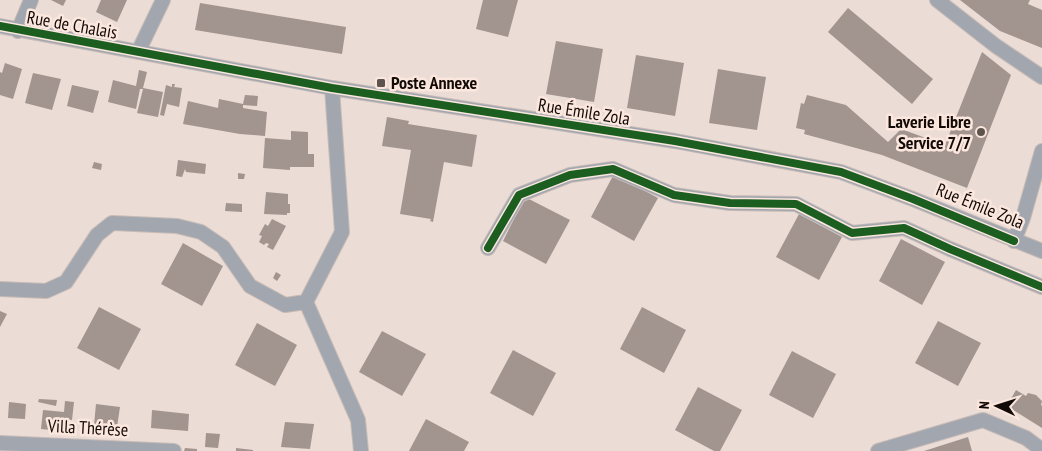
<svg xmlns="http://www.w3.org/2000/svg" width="1042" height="451" viewBox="0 0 1042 451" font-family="'PT Sans Narrow',sans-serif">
	<rect width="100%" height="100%" fill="#ebdcd6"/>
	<path fill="#a2948e" d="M51,0H66L63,6Z
		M101,0H127L117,22L96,12Z
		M483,0H518L508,37L476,29Z
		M960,0H1030L1028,4L1042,10V48L1000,31Z
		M200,3L346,27L342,54L195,30Z
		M848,8L933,79L912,104L828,32Z
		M556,41L603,49L594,102L546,94Z
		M982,52L1011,75L967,188L882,155L804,134L805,130L796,128L801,103L804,104L807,95L846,105L888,142L901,129L945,145Z
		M636,55L684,63L675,116L627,108Z
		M5,63L22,69L13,99L0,95V72L2,73Z
		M718,69L766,77L757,130L709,123Z
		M139,70L147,72L143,88L163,92L158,117L137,113L143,89H140L136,109L108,102L113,80L136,86Z
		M33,73L61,79L52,110L25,103Z
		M172,84H175L174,87L182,88L179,107L167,104L164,116L160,115L166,85L172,87Z
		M72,85L99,91L93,113L67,106Z
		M245,95L258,96L257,106L243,105V108L267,112L265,136L240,134L183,124L188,101L218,108L219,99L243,104Z
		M387,117L409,121L408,124L477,135L472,167L444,162L433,222L430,221L431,219L400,214L411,150L382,146Z
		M291,131L308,132V154H314V167H290V170L263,168L265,138L291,140Z
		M178,160L206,164L205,174L186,172L185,169L182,177L176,176Z
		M94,162L102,164L101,170L92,168Z
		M238,173L245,174L244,179H238Z
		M614,174L658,198L634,241L591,217Z
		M266,192L288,194V204H290V213H287V215L264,214Z
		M525,197L570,220L546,264L503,241Z
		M226,203L242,204V212L225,211Z
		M799,214L842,237L819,280L776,257Z
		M272,219L286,226L273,250L267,247L269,244L266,243L264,245L259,242L262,236L259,235L265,224L268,226Z
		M901,239L945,262L922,305L879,281Z
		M183,243L223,266L202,306L161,284Z
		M276,272L281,275L277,281L273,278Z
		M99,307L141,329L119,370L77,348Z
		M642,307L686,330L664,373L620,349Z
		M0,311L7,314L0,327Z
		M938,321L981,343L958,386L915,363Z
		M257,323L297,345L275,386L235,365Z
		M382,331L426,354L402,396L359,372Z
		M513,350L556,373L533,416L490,393Z
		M792,351L836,374L813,418L769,395Z
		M698,387L742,410L720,451H714L675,430Z
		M1016,390L1026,396L1028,393L1036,395L1042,401L1041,405L1042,406V428L1007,406Z
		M39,399L57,400L56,406L38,402Z
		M65,401L74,402L72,420L63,419L62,431L41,429L43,410L64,412Z
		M9,402L26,404L25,419L8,418Z
		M96,404L120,407L117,427L94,425Z
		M152,410L189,414L188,431L151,428Z
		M426,419L469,442L464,451H409Z
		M285,422L314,424L310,449L281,447Z
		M206,433L220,434L218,448L205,447Z
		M968,437L972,451H924Z
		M185,448L197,449V451H184Z
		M236,448L253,450V451H236Z"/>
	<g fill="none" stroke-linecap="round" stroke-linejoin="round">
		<defs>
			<path id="street" d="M937,0L996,46L1042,77
				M0,26L332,88L675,141L841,172L913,199L1042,251
				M18,31L31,0
				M138,52L163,0
				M332,88L342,232L306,302L358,420L361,451
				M1014,241L1023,218L1042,151
				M488,248L519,195L570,175L613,169L674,195L730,203L796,204L852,233L904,228L950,249L1042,287
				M0,289L46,291L66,282L97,235L112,223L177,226L201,232L223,247L250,286L285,305L306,302
				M0,443L174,451
				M878,451L983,420L1026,438L1042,450"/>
		</defs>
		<use href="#street" stroke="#c7bbb6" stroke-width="16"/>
		<use href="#street" stroke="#a2a7af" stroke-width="14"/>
		<defs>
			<path id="cycleway" d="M0,26L332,88L675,141L841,172L913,199L1014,241
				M488,248L519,195L570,175L613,169L674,195L730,203L796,204L852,233L904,228L950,249L1042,287"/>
		</defs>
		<use href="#cycleway" stroke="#fce7de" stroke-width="11"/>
		<use href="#cycleway" stroke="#1b5e20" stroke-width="8"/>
	</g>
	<g fill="#5e544f" stroke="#fce7de" stroke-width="2">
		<rect x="376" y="78" width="10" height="10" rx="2.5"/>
		<circle cx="981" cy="132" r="5"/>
	</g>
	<g text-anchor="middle" stroke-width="5" stroke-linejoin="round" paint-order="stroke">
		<g font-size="18" fill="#120a06" stroke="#fce7de">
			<text transform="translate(72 25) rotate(10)" y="6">Rue de Chalais</text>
			<text transform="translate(584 112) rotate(9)" y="6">Rue Émile Zola</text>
			<text transform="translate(980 206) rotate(22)" y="6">Rue Émile Zola</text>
			<text transform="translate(88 428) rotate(3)" y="6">Villa Thérèse</text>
		</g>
		<g font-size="18" font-weight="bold" fill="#120a06" stroke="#fce7de" text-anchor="start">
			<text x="391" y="89">Poste Annexe</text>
			<text x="971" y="128" text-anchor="end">Laverie Libre<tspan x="971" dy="21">Service 7/7</tspan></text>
		</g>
	</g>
	<g transform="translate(997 406) rotate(274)" stroke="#fce7de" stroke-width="4" paint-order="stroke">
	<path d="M0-4L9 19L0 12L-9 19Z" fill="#120a06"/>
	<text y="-8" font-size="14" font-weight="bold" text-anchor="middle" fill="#120a06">N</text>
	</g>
</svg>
